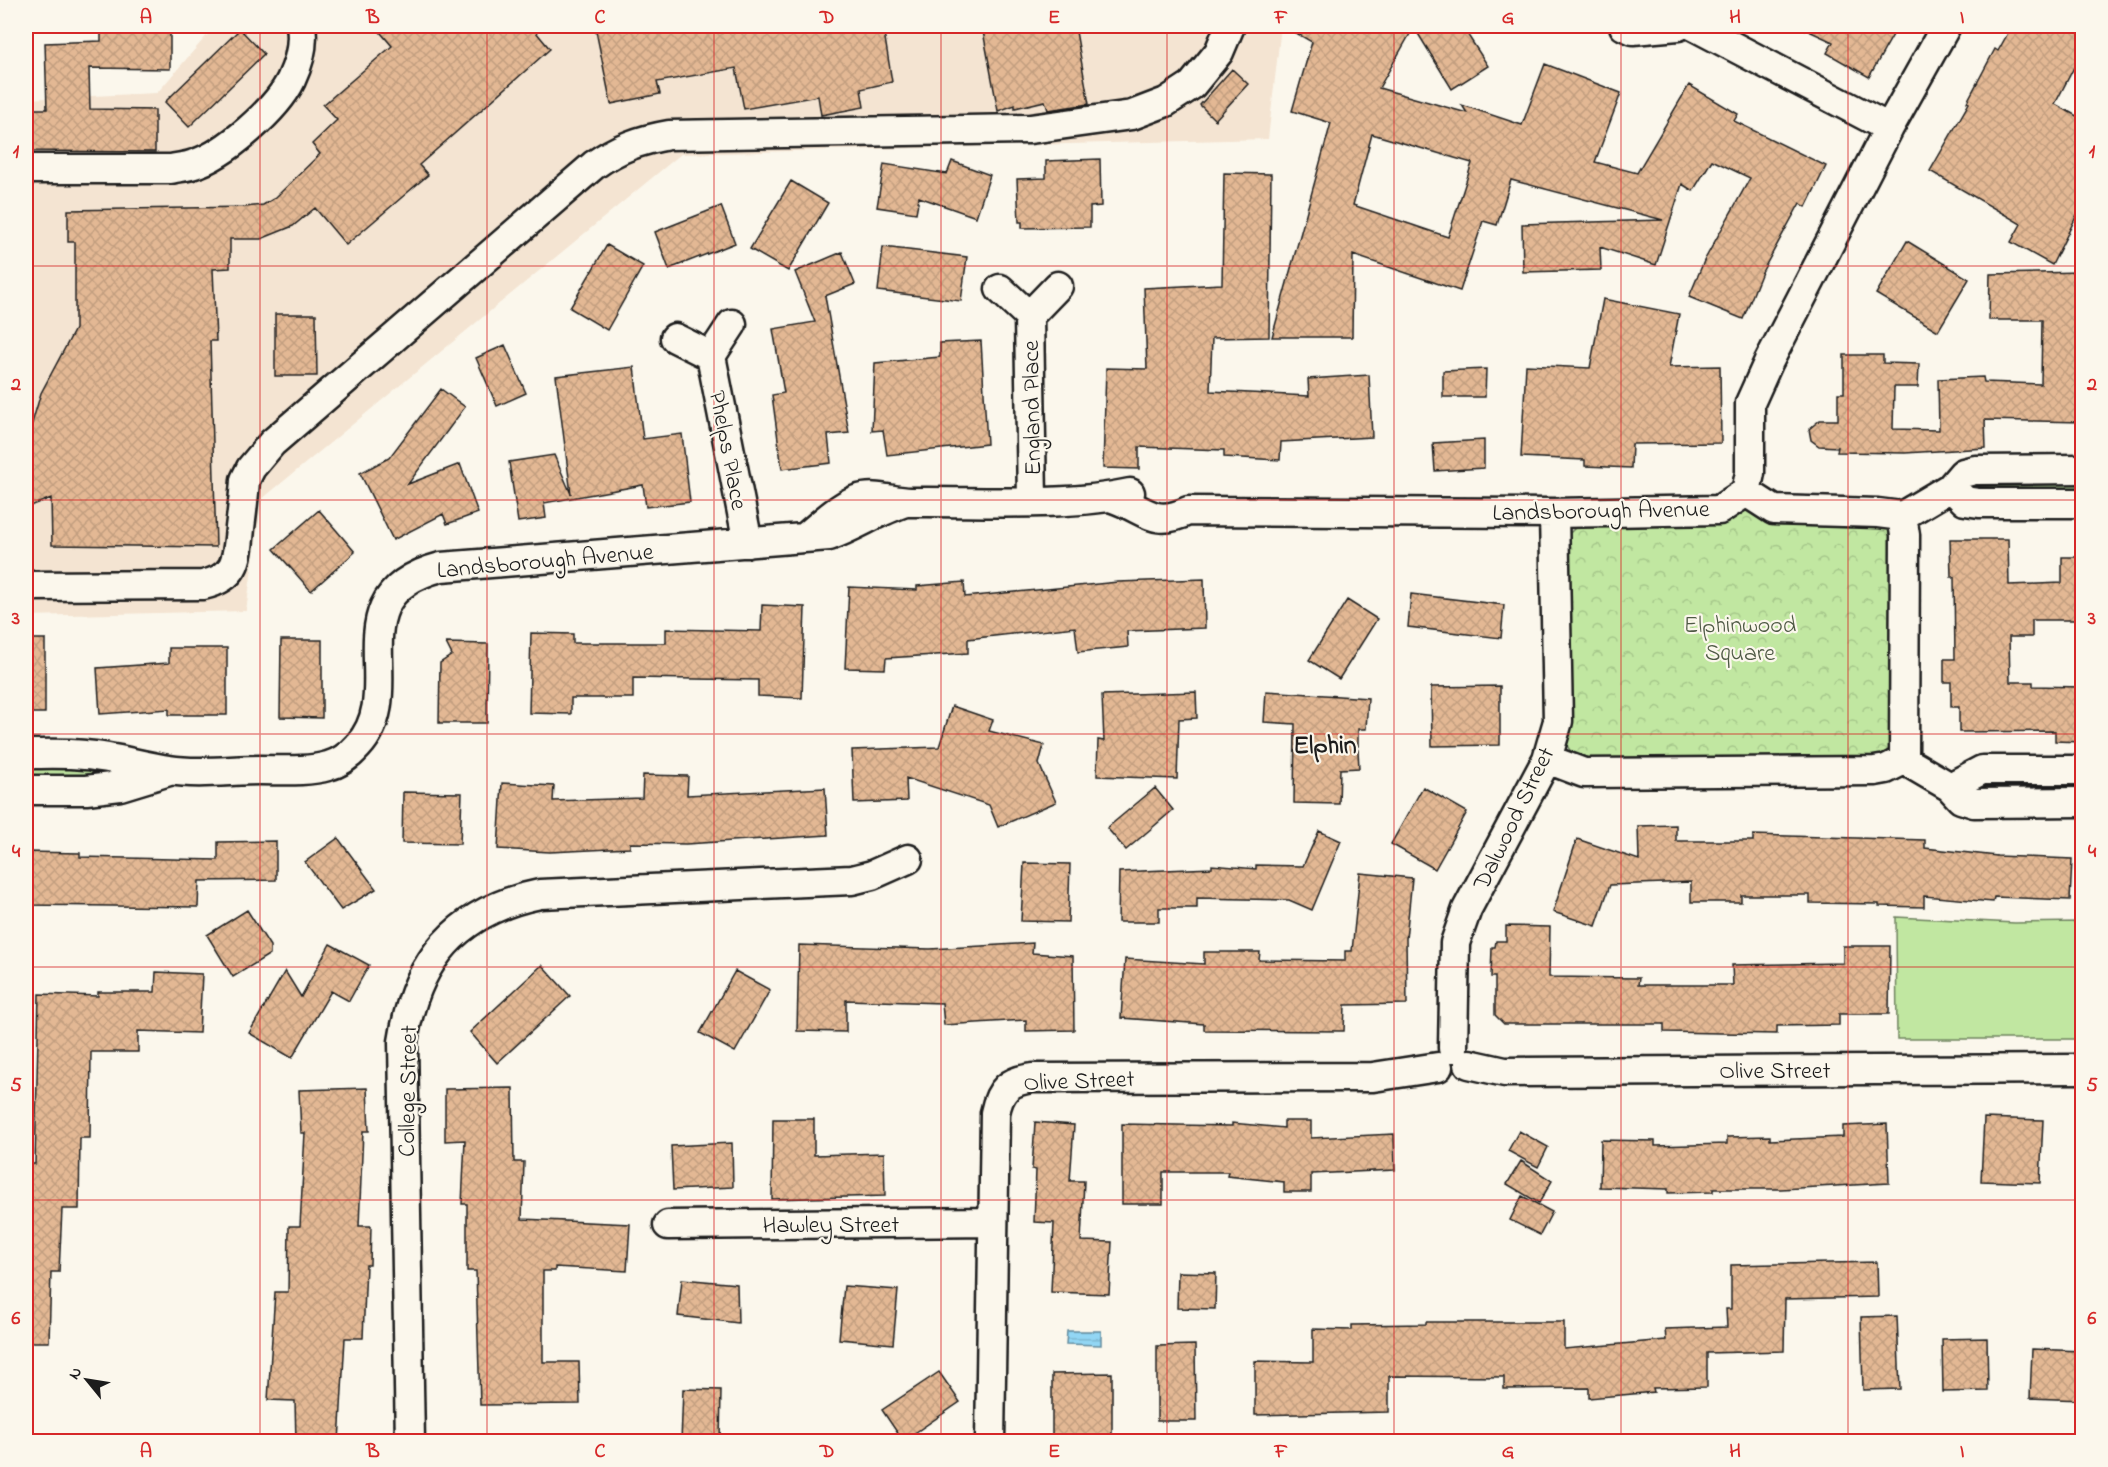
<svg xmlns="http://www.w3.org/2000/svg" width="2108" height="1467" viewBox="0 0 2108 1467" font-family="'Indie Flower',sans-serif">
	<defs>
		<pattern id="park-crowns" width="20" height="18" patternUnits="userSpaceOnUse" patternTransform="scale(1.5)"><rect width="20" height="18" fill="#c1e7a1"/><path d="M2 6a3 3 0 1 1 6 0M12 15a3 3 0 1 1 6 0" fill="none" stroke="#a5c68a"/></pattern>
		<pattern id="water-rules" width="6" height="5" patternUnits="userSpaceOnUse" patternTransform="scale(1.5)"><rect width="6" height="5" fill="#92d6f4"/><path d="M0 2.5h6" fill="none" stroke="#7db7d1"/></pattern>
		<pattern id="building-cross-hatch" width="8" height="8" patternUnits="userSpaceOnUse" patternTransform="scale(1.5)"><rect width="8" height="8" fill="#e3b894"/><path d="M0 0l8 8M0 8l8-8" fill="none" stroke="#c29e7f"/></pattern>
	</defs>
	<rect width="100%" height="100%" fill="#fbf7ec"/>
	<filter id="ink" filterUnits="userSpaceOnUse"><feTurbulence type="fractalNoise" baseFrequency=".0167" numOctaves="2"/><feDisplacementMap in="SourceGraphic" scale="12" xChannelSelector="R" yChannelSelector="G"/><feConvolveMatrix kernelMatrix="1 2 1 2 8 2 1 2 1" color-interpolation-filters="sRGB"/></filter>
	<g filter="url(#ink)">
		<path fill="#f4e4d2" d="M215,26H1281L1268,139L681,154L262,499L246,611L26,616V99L157,93Z"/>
		<path fill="#c1e7a1" stroke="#6e825e" stroke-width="1.5" d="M2082,476V491H1972L1966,482Z
			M26,761L127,771L92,778L26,780Z
			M2082,777V789H1967L1966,781Z
			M1896,917L2015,923L2082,922V1039H1897Z"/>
		<path fill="url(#park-crowns)" stroke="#6e825e" stroke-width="1.5" d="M1750,509L1870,521L1889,529L1893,537L1891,747L1882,755L1868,758L1585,759C1572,756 1569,750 1563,738L1567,543L1570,533L1577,526Z"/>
		<path fill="url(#water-rules)" stroke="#638c9e" stroke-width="1.5" d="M1067,1331H1101V1345L1066,1344Z"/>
		<path fill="url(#building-cross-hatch)" stroke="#1c1c1c" stroke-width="1.5" fill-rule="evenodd" d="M141,26H165V29H170V69L89,68L90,109L155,110V152L26,151V109H47L45,43L101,41V29H141Z
			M375,26H531L550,49L419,165L428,175L346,245L315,208L293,226L261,239H230V268L213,269L216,341H210L216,547L52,545L51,498L31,506V496H26V443L41,393L75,329V242H68V210L245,207L263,205L275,198L320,154L312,144L337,120L323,105L392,46Z
			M595,26H883L892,82L861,89L864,107L821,115L818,96L744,109L736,68L657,82L660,94L611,104Z
			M982,26H1075L1089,104L1048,110L1045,101L1015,108V105L998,111Z
			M1284,26H1462L1488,66L1452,89L1414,27L1379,88L1467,113L1462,105L1522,125L1545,64L1621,93L1595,162L1637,173L1689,85L1738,114L1734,121L1826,166L1806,207L1800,203L1762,272L1743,319L1689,297L1704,261L1750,178L1712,160L1693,191L1682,184L1656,265L1600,247L1601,270L1523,272L1522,224L1663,220L1511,180L1497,225L1483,221L1460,291L1353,255L1352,337H1272L1331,123L1292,111L1312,42ZM1372,134L1472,163L1448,237L1353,205Z
			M1798,26H1898L1869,77L1827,53L1833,42Z
			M2012,26H2082V52L2055,104L2082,119V205L2052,265L2011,242L2021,224L1930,171L1969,103L1967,102L1995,49L1998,51Z
			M240,29L264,54L189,127L165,102Z
			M1232,69L1248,84L1215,120L1200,105Z
			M1100,159L1101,206L1090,207V227L1022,228V222H1019L1017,179L1046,178V161Z
			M952,161L990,175L976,217L919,197L916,213L877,207L884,164L947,174Z
			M1224,173L1271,174L1269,337L1212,338L1210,391L1309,396L1308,379L1369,375L1372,437L1281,442L1280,460L1224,457V450L1139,447V469L1103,468L1106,368L1147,369L1144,288L1222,284Z
			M791,181L828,203L788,271L750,249Z
			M721,206L735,243L669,269L655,232Z
			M1907,241L1969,279L1938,331L1876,294Z
			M607,245L643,266L607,330L570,308Z
			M883,247L967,257L961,301L878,291Z
			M842,252L855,284L825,296L849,433L828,435L831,463L782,469L772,395L784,393L773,329L815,322L795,272Z
			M2082,272V422L1985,420L1986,448L1905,453L1837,452L1838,447L1819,446L1811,440L1809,429L1820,420H1838V393H1844V355H1883V363L1919,364L1918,387H1894L1893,429L1939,430L1938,379L1983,377L1984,382L2041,384L2042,320H1989L1990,274Z
			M1603,299L1679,314L1669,367L1720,366L1721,443L1632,444L1631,468L1585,466V460L1521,457L1526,365L1590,368Z
			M275,314H316L317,376H275Z
			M981,341L987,444L887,455L883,430L872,431L875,363L940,357V343Z
			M505,345L526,393L497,406L476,358Z
			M634,367L643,439L682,434L690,502L646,507L643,485L544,503L546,518L518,522L509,462L554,455L571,494L556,376Z
			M1486,369L1485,397H1443V371Z
			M441,389L465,407L408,484L460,464L478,513L447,524L443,514L393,540L360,473L389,458Z
			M1484,440V468L1435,471L1433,443Z
			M319,510L355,552L311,591L274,549Z
			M1950,539H2008L2009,585L2062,583V557H2082V620H2032V637H2009L2010,682H2033V686L2082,687V742L2055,741V731L1959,732V707H1951V682H1944V659H1955L1954,577H1951Z
			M1204,579L1205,628L1127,631L1128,647L1078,652L1075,627L968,639V653L886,658L885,669L845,668L849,587L917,590V586L964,582L965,597L1118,582Z
			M1411,594L1504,605L1501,638L1408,627Z
			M1347,600L1377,619L1339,679L1309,660Z
			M762,605L805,607L802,698L758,696V680L633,678V698H571V714L529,713L531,633L573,634V643H666V629L761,631Z
			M26,639H45V713H26Z
			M281,640H322V718L280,717Z
			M446,643L488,644L487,723H439L440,663L452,655Z
			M169,648H227V715H169V709L100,714L97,668L169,663Z
			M1500,686V745L1432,746L1431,687Z
			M1266,691L1368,698L1366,729H1358V746H1353L1358,750L1359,768L1340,769L1339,804L1294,803L1295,724L1264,722Z
			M1196,692L1197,718L1179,719L1177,779L1097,776L1098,740L1104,741L1102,695Z
			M952,706L993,720L989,731L1044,745L1039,764L1056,802L998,827L989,805L906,778L907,801L854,803L852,750L939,747Z
			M643,775L688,776L687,795L825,788L828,835L686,844L630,843V848L550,852L498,849L502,783L554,786L553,801L642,798Z
			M1423,787L1467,812L1435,869L1391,844Z
			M1155,788L1173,810L1126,850L1107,828Z
			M403,792L462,793L460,844L402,843Z
			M1676,825V841H1753V835L1925,840V848L1997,856L2072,859L2070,900L1994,897L1993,902L1924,896V907L1879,906V904L1810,903V895H1741V902H1691V882L1610,885L1596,926L1553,912L1577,839L1639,860L1638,826Z
			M1319,831L1341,841L1312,910L1289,900L1197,898V908H1159V922H1118L1119,872L1212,868V865L1256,869V865L1303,866Z
			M338,838L376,889L341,910L305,862Z
			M276,841V880L199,881L198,907L26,905V852L80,853V857L218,860V842Z
			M1024,863L1070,864L1068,922L1021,921Z
			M1360,873L1412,878L1406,939L1407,1004L1345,1005L1344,1031L1204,1030V1024L1121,1018L1125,959L1204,964V952H1260L1259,960L1345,961V951H1352Z
			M247,910L270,946V954L233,977L207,935Z
			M1506,926L1550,927L1549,977L1639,978L1638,985H1733L1732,965L1843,963V946H1890L1889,1014H1839V1025L1777,1026V1034L1664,1032V1024H1504L1495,1015V977H1491L1492,947H1495L1496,941H1506Z
			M1033,943L1032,953L1073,956L1074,1030L1026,1031V1020L944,1025L942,1003L846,1000V1032L797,1031L799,945L930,949Z
			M330,944L369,965L349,1001L331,991L292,1058L249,1033L285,971L301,997Z
			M542,965L570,996L497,1063L470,1032Z
			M735,971L770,990L735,1052L700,1033Z
			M156,972L202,974L199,1033L138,1031V1052H91L90,1138H80L79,1209H62L59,1272H51L49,1342H26V1164H35L39,994L98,996V992H155Z
			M367,1088L369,1131H363L359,1226H371L370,1265H366L363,1338H345L339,1442H296L295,1401L268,1400L275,1292H288L289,1226H300L305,1133H301L299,1090Z
			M513,1088L514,1162H524L522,1219L630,1224L627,1271L555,1267V1271H543V1362H579L580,1404L480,1405L476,1271H467V1204H462L465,1140L445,1141V1089Z
			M1984,1118L2043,1120L2040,1183L1981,1181Z
			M773,1119H814V1155L884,1153L885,1196L772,1199Z
			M1284,1121H1311V1138L1394,1134L1395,1170L1311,1174V1192H1284V1182L1227,1176L1228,1172H1163V1204H1122V1124L1232,1126V1123L1284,1128Z
			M1035,1122L1074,1125L1070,1181H1084L1081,1241L1112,1242L1109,1294L1051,1292L1054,1223L1034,1222L1036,1170L1032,1169Z
			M1887,1124L1889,1183L1781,1189H1713V1192L1668,1193V1189L1600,1187L1601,1140L1655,1141V1146L1727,1144V1137L1770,1136V1140L1843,1137V1126Z
			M1519,1131L1548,1147L1538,1167L1508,1151Z
			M732,1143L733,1187L673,1190L671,1146Z
			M1521,1161L1552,1181L1539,1203L1507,1184Z
			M1522,1196L1552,1212L1540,1235L1510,1220Z
			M1877,1262L1878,1297L1785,1299L1784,1351L1707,1353V1387L1653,1388L1654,1392L1589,1398V1388L1504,1389V1377L1389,1376V1412L1255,1415V1361L1313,1362V1329L1352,1330V1325L1426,1324V1322H1564V1349L1666,1340L1665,1329L1727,1327L1726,1309H1731V1265Z
			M1178,1272L1216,1273L1215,1309L1177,1308Z
			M682,1279L737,1284L738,1323L678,1316Z
			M844,1286L898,1290L893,1344L839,1339Z
			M1897,1316L1900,1389L1863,1390L1861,1317Z
			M1987,1338L1988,1391L1943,1392L1942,1339Z
			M1195,1345L1196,1421H1157V1346Z
			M2032,1349L2082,1351V1400L2030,1398Z
			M939,1372L960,1402L903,1441L882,1410Z
			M1112,1373V1440L1052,1441V1374Z
			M683,1389L721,1390L720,1442H681Z"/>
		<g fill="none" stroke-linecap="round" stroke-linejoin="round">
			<defs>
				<path id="minor" d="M1624,26L1633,30L1678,26
					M1694,26L1889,128
					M26,169H171C179,167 187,167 194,164C225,155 277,109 291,80C299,63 304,44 301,26
					M1000,289L1029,316
					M675,338L711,356L748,543
					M711,356L732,324
					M1951,487L1965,501L1979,503H2082
					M1113,498C1146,509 1153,528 1188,511L1554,513L1719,510L1746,492L1750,473V403L1768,363L1889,128L1946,26
					M1032,501L1029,316L1058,286
					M1902,516L1951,487L1963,473L1975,470L2082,469
					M808,535C822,523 839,507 856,500C876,493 892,502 911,502C978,501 1066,507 1130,493
					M26,586L203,585C238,577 237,558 240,528C242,512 244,496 245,480L251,468L272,443L594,165C618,148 640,140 669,135L1030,129L1132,115L1166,102L1192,85L1219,52L1230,26
					M26,754C45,754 65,753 85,755C114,757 141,766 169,770C198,775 231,770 260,770C282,770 307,772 328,766C340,763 350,755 358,746C411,689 330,596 441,567L829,536C857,526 879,510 906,502
					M1547,759L1584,773L1875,771L1886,769L1904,760L1905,535L1902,516L1878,513L1774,510L1746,492
					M1904,760L1950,787L1961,799L1974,803L2082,802
					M1950,787L1982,770H2082
					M26,790H86L120,786L169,771
					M1453,1048L1455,943L1467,909L1547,759L1558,721L1554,513
					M1469,1064L1505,1072L2082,1069
					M668,1225L993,1222
					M410,1442L403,1042C415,960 458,910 540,894L852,880L872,875L908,859
					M990,1442L995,1113C1000,1089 1009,1081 1033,1078L1373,1077L1438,1067"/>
			</defs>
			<use href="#minor" stroke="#1c1c1c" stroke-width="33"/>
			<use href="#minor" stroke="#fbf7ec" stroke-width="28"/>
		</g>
	</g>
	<path fill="none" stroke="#d62828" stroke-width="1.5" stroke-opacity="0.55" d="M260,26V1442M487,26V1442M714,26V1442M941,26V1442M1167,26V1442M1394,26V1442M1621,26V1442M1848,26V1442M26,266H2082M26,500H2082M26,734H2082M26,967H2082M26,1200H2082"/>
	<g text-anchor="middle" stroke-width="4.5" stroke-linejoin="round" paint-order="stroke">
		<g font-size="24" fill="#1c1c1c" stroke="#fbf7ec">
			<text transform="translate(1031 408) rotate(-91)" y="8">England Place</text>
			<text transform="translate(729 450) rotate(79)" y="8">Phelps Place</text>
			<text transform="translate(1601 510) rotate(-1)" y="8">Landsborough Avenue</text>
			<text transform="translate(545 560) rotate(-5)" y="8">Landsborough Avenue</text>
			<text transform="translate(1513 818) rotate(-64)" y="8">Dalwood Street</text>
			<text x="1775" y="1078">Olive Street</text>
			<text transform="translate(1079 1080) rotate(-2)" y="8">Olive Street</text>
			<text transform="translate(407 1091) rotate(-89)" y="8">College Street</text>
			<text x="831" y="1232">Hawley Street</text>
		</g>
		<g font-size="24" fill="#4e5944" stroke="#fbf7ec">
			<text x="1740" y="632">Elphinwood<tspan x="1740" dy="28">Square</tspan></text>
		</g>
		<g font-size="26" font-weight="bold" fill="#1c1c1c" stroke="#fbf7ec">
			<text x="1325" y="753">Elphin</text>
		</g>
	</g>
	<rect width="2108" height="1467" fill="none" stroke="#fbf7ec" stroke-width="66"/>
	<g transform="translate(87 1380) rotate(300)" stroke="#fbf7ec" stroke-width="4.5" paint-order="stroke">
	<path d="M0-4.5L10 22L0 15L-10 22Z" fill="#1c1c1c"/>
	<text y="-9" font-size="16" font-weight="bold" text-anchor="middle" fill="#1c1c1c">N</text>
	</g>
	<rect x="33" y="33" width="2042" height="1401" fill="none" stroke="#d62828" stroke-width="2"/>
	<g font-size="20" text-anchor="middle" font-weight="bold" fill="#d62828">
		<text x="146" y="23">A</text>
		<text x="373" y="23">B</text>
		<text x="600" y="23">C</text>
		<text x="827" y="23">D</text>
		<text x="1054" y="23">E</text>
		<text x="1281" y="23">F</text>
		<text x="1508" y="23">G</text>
		<text x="1735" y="23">H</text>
		<text x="1962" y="23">I</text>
		<text x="16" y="157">1</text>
		<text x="2092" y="157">1</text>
		<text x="16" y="390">2</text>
		<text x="2092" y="390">2</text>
		<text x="16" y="624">3</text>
		<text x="2092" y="624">3</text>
		<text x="16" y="857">4</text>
		<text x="2092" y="857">4</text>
		<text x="16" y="1091">5</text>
		<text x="2092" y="1091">5</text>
		<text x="16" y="1324">6</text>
		<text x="2092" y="1324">6</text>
		<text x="146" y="1457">A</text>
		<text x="373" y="1457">B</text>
		<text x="600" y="1457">C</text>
		<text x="827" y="1457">D</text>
		<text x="1054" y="1457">E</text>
		<text x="1281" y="1457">F</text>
		<text x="1508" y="1457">G</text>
		<text x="1735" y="1457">H</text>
		<text x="1962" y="1457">I</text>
	</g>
</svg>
